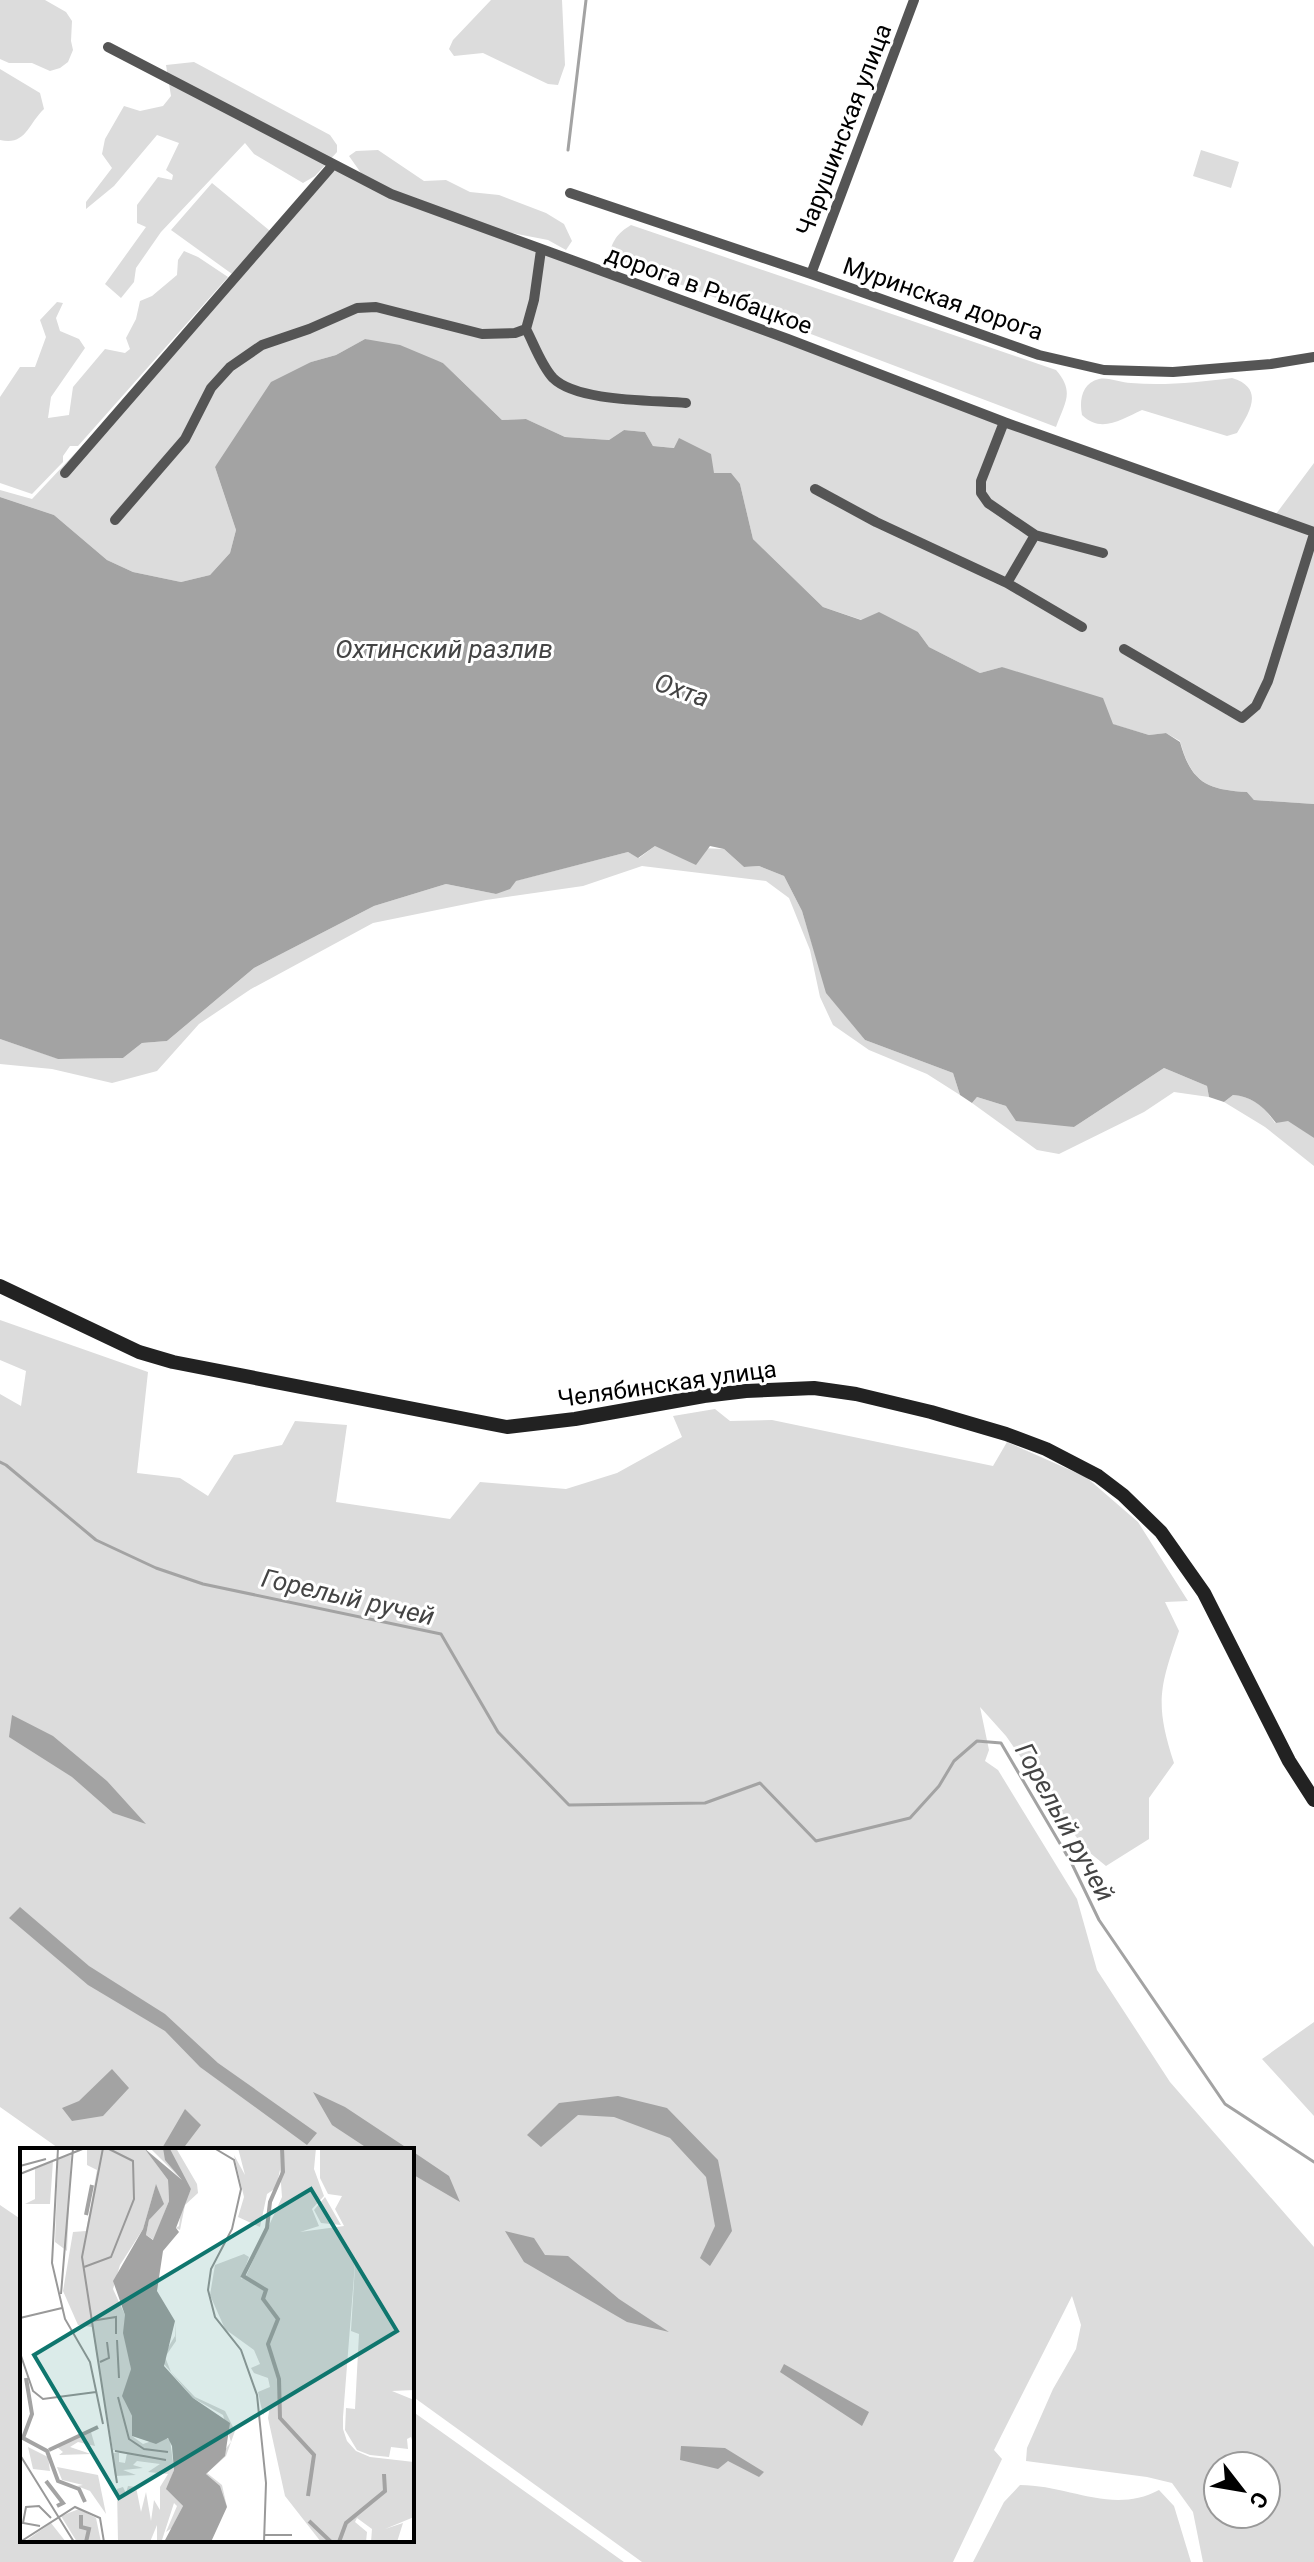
<svg xmlns="http://www.w3.org/2000/svg" width="1314" height="2562" viewBox="0 0 1314 2562" font-family="Roboto,sans-serif">
	<rect width="100%" height="100%" fill="#fff"/>
	<path fill="#dcdcdc" fill-rule="evenodd" d="M0,0H45L66,12L72,21L71,41L73,50L68,62L60,68L50,71L32,63H9L0,59Z
		M491,0H562L565,65L558,85L548,84L483,53L454,56L449,49L453,40Z
		M194,62L330,135L337,145V152L315,176L303,183L254,154L245,143L161,232L136,268L134,282L121,298L105,284L146,227L137,223V205L158,177L172,180L173,175L166,170L179,143L157,135L114,186L86,209V202L112,168L102,154L105,139L124,106L140,111L163,106L171,96L166,65Z
		M0,69L40,93L44,109C28,124 26,146 0,140Z
		M378,150L424,181L446,180L470,192L499,195L546,213L564,224L572,241L566,250L548,240L502,231L392,191L361,173L349,156L356,151Z
		M1201,150L1239,162L1231,188L1193,176Z
		M335,170L1273,518L1314,463V804L1254,800L1247,792C1207,790 1191,782 1180,741L1166,733L1149,735L1112,724L1002,667L980,673L929,647L918,632L862,620L823,607L753,539L740,484L714,473L675,448L653,446L645,432L624,430L609,440L565,437L526,419L502,420L443,363L365,339L336,355L311,362L215,467L236,530L230,553L210,575L181,582L133,572L107,560L54,515L0,497V490L32,499L239,279L171,230L212,183L275,235Z
		M631,225L1056,370C1075,392 1065,402 1056,427L608,257C613,241 616,234 631,225Z
		M184,251L198,257L228,277L78,446H70L63,456V462L32,494L0,483V397L20,367H35L46,337L40,320L57,302L63,303L56,318L60,331L79,339L85,348L51,397L48,418L69,415L73,387L105,349L125,353L130,349L126,338L136,319L140,301L152,296L177,275L178,260Z
		M1232,378C1265,388 1250,412 1237,433L1227,436L1142,410C1122,419 1101,434 1082,415C1079,400 1082,383 1099,379C1109,377 1121,383 1131,383C1165,386 1199,382 1232,378Z
		M655,846L724,849L744,867L759,866L784,876L802,911L827,993L865,1040L953,1073L960,1095L927,1074L869,1050L833,1025L820,997L810,950L789,898L766,881L642,866L583,886L486,900L373,923L251,989L199,1024L157,1071L112,1083L52,1069L0,1064V1039L59,1059L123,1058L142,1043L167,1041L254,968L374,906L446,884L496,894L515,881L628,852L639,858Z
		M1164,1068L1207,1086L1209,1097L1174,1092L1144,1112L1059,1154L1037,1150L972,1103L977,1097L1074,1127Z
		M1233,1095C1252,1096 1265,1107 1275,1123L1288,1120L1314,1138V1166L1265,1127L1224,1102Z
		M0,1320L148,1372L137,1473L180,1478L208,1496L234,1455L282,1445L295,1421L347,1425L336,1502L450,1519L480,1482L566,1489L617,1473L682,1437L673,1416L715,1409L730,1421L772,1420L993,1466L1007,1442L1086,1477L1138,1522L1188,1601L1165,1602L1179,1631C1159,1689 1155,1704 1174,1763L1149,1798V1839L1106,1866L1084,1848L1006,1736L980,1707L989,1750L985,1761L998,1770L1077,1899L1097,1970L1170,2082L1314,2247V2562H1203L1193,2512L1172,2483L1147,2477L1026,2461L1027,2448L1053,2389L1076,2349L1081,2325L1072,2296L994,2450L1002,2459L953,2562H642L412,2396V2150H61L0,2107V1394L21,1406L26,1371L0,1360ZM1218,2466H1266V2514H1218Z
		M1314,2022V2116L1262,2059Z
		M0,2205L22,2220V2540H412V2411L624,2562H0Z
		M1020,2485C1069,2485 1112,2515 1159,2490L1174,2506L1191,2562H973L1004,2502Z"/>
	<path fill="#a3a3a3" d="M365,339L400,345L443,363L502,420L526,419L565,437L609,440L624,430L645,432L653,446L674,448L679,438L711,454L714,473H731L740,484L753,539L823,607L861,620L879,612L918,632L929,647L980,673L1002,667L1103,698L1113,724L1149,735L1166,733L1180,742C1191,782 1207,790 1247,792L1254,800L1314,804V1138L1288,1121L1276,1123C1265,1108 1252,1096 1233,1095L1224,1102L1209,1097L1207,1086L1164,1068L1074,1127L1016,1121L1006,1106L977,1097L972,1103L960,1095L953,1073L865,1040L826,993L802,911L784,876L759,866L744,867L724,849L710,846L696,865L655,846L638,858L628,852L516,881L510,889L496,894L446,884L374,906L254,968L167,1041L142,1043L123,1058L58,1059L0,1039V497L54,515L107,560L133,572L181,582L210,575L230,553L236,530L215,467L271,382L311,362L336,355Z
		M12,1715L53,1736L107,1781L146,1824L113,1813L72,1777L9,1737Z
		M20,1907L89,1966L165,2014L218,2063L317,2133L307,2145L200,2067L165,2031L88,1985L9,1918Z
		M112,2069L129,2088L103,2116L72,2121L62,2108L79,2101Z
		M313,2092L345,2107L410,2150H370L332,2125Z
		M618,2096L667,2108L718,2160L732,2231L710,2266L700,2258L715,2226L706,2177L670,2138L614,2117L578,2115L541,2147L527,2135L559,2103Z
		M185,2109L201,2125L182,2150H161Z
		M412,2151L449,2176L460,2202L412,2174Z
		M505,2231L534,2238L545,2255L568,2256L619,2299L669,2332L627,2322L524,2262Z
		M784,2364L869,2412L862,2426L780,2372Z
		M681,2446L725,2448L764,2472L759,2477L728,2461L718,2469L680,2460Z"/>
	<g fill="none" stroke-linecap="round" stroke-linejoin="round">
		<path stroke="#a3a3a3" stroke-width="3" d="M568,150L586,0
			M0,1462L6,1465L96,1540L156,1568L203,1584L441,1634L498,1732L569,1805L705,1803L760,1783L816,1841L910,1818L939,1786L954,1761L977,1741L1001,1743L1072,1864L1099,1920L1225,2104L1314,2162"/>
		<path stroke="#555" stroke-width="10" d="M108,47L391,194L788,339L1004,422L1314,532
			M570,193L811,274L1039,355L1104,370L1173,372L1271,364L1314,357
			M811,274L914,0
			M526,329L534,300L541,250
			M1004,422L981,481V493L988,503L1035,535L1103,553
			M65,473L332,166
			M815,489L876,522L1007,583L1082,627
			M115,520L185,439L211,388L230,367L262,345L309,329L357,308L376,307L482,334L515,333L526,329C534,344 541,365 553,378C577,402 653,400 686,403
			M1007,583L1035,535
			M1124,649L1242,718L1256,706L1268,681L1314,534"/>
		<path stroke="#222" stroke-width="14" d="M0,1286L139,1352L173,1362L507,1427L575,1419L704,1396L746,1391L814,1388L856,1394L931,1412L1006,1434L1046,1449L1098,1476L1123,1495L1161,1532L1204,1593L1289,1761L1314,1800"/>
	</g>
	<g text-anchor="middle" stroke-width="6" stroke-linejoin="round" paint-order="stroke">
		<g font-size="24" fill="#000" stroke="#fff">
			<text transform="translate(844 130) rotate(-69)" y="8">Чарушинская улица</text>
			<text transform="translate(709 290) rotate(20)" y="8">дорога в Рыбацкое</text>
			<text transform="translate(943 299) rotate(19)" y="8">Муринская дорога</text>
			<text transform="translate(667 1384) rotate(-8)" y="8">Челябинская улица</text>
		</g>
		<g font-size="26" font-style="italic" fill="#444" stroke="#fff">
			<text x="444" y="658">Охтинский разлив</text>
			<text transform="translate(682 690) rotate(19)" y="9">Охта</text>
			<text transform="translate(348 1597) rotate(13)" y="9">Горелый ручей</text>
			<text transform="translate(1065 1822) rotate(61)" y="9">Горелый ручей</text>
		</g>
	</g>
	<g transform="translate(20 2148)">
		<rect width="394" height="394" fill="#fff"/>
		<path d="M124,0L148,32L149,53L134,92L126,87L129,72L143,54L136,37L123,81L100,117L93,141L105,167L111,221L104,252L112,268V288L123,296L144,289L150,292L154,322L147,342L163,358L152,380L146,384L157,358L154,355L142,392H137V377L130,394H98L97,341L103,339L106,345L108,338L116,339L121,364L126,344L131,373L134,352L140,362V339L148,326L128,324L140,316L117,313L113,317L123,320L103,322L116,327L95,328L92,305H99V314L105,315L107,305L93,302L72,179L58,177L43,143L53,84L66,83L77,22L67,17V2ZM130,0H143L154,17L148,0H156L177,36L178,45L165,57L160,82L156,80L159,78L161,62L171,41ZM218,0H296L294,21L304,48L292,61L299,78L280,84L324,78L315,61L322,48L308,46L300,30V0H394V242L372,243L394,252V299L391,289L387,291L388,301L371,299L369,309L350,307L337,302L325,282L326,260L335,261L339,186L331,183L336,102L323,269V281L327,293L336,303L350,309L394,314V369L365,381L383,375L377,394H351L352,381L337,370L335,374L347,384L346,394H301L265,348L248,270L250,257L243,267L238,244L250,239L248,230L234,225L231,220L240,216L234,202L205,181L190,147L195,117L224,106L229,109L221,131L226,128L262,49L260,22L256,40L247,46L240,79L218,69L224,49L214,7L225,27ZM51,7L47,103L35,94L38,11ZM33,13L30,56H5L15,51V21ZM305,49L321,77L301,75L294,62ZM155,175L156,193L145,209L151,224L175,249L205,263L215,283L206,308L187,325L202,337L207,359L186,326L211,294L203,267L173,250L144,216L143,208L155,188ZM71,284L75,298L58,294L50,299L71,306L39,307L43,304L37,299ZM8,299L28,309L30,323L13,321ZM37,319L78,327L86,366L70,343L57,338L63,337L42,332ZM59,361L76,370L81,394H57L41,368ZM31,375L46,394H4Z" fill="#dcdcdc"/>
		<path d="M124,0L162,32L145,12L143,0L150,1L171,41L156,80L159,84L143,103L137,143L155,173L144,218L173,250L210,275L205,308L186,326L200,338L207,359L191,394H144L163,358L146,341L154,322L152,298L148,290L136,296L112,288V268L102,248L111,221L103,185L105,167L93,133L123,81L136,36L144,56L129,72L126,87L133,92L149,53L148,32Z" fill="#a3a3a3"/>
		<path fill="none" stroke="#a3a3a3" stroke-width="4" d="M262,0L263,24L250,54L247,80L223,128L246,142L243,151L258,171L248,196L259,231L260,270L294,307L288,348M66,67L72,37M6,230L12,266L3,290L27,303L38,333L59,341L65,354M29,302L78,279M26,333L43,355L37,358M61,367V379L69,381L66,394M289,373L311,394M319,394L326,375L365,343L364,326"/>
		<path fill="none" stroke="#999" stroke-width="2" d="M38,0L32,115L45,171L70,214L83,276M83,0L62,109L97,335M194,0L214,12L221,41L212,81L191,121L188,142L195,169L221,202L237,247L246,335L244,394M0,18L26,11M0,26L65,0M64,119L91,109L114,51L113,13L87,0M41,146L53,0M0,170L42,160M71,173L96,169V186M97,192L99,230M0,205L13,243L23,251L76,244M80,214L89,210L87,194M98,249L109,291L124,301L148,304M95,303L146,312M0,307L54,394M0,322V356M20,378L3,375L6,359L19,358L31,370M245,387H272M0,394L55,359L80,370L84,394"/>
		<path fill="#0f766e" fill-opacity="0.15" stroke="#0f766e" stroke-width="4" d="M291,41L377,183L99,350L14,207Z"/>
		<rect width="394" height="394" fill="none" stroke="#000" stroke-width="4"/>
	</g>
	<g transform="translate(1242 2490) rotate(121)"><circle r="38" fill="#ffffff" stroke="#999999" stroke-width="2"/>
	<path d="M0-6L14 30L0 20L-14 30Z" fill="#000000"/>
	<text y="-12" font-size="22" font-weight="bold" text-anchor="middle" fill="#000000">С</text>
	</g>
</svg>
